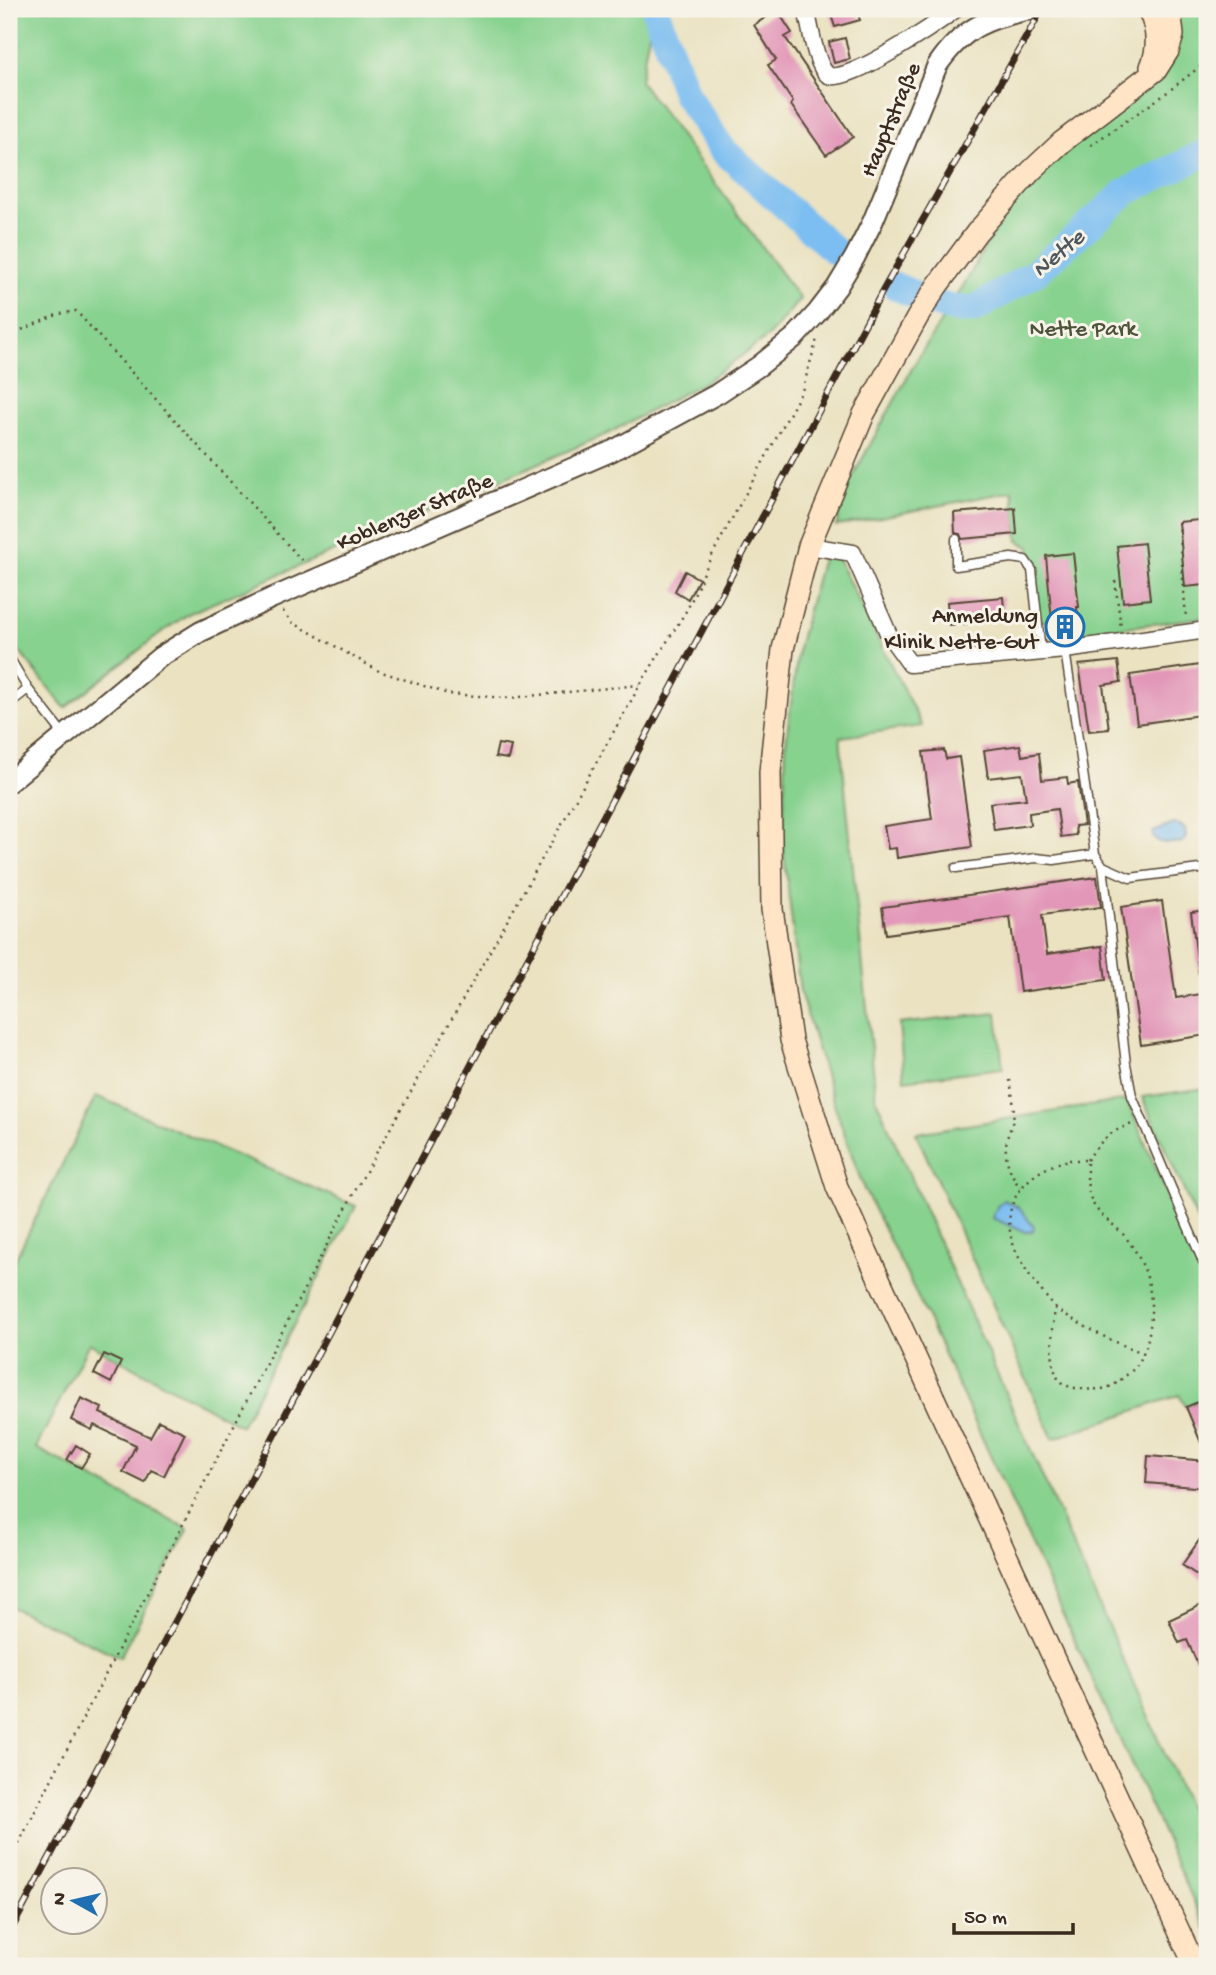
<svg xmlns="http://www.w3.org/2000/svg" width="1216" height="1975" viewBox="0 0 1216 1975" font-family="'Gochi Hand',sans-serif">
	<rect width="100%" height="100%" fill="#f7f3e8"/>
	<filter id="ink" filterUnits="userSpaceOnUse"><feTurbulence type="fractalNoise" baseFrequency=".0143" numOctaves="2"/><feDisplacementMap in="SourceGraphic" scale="14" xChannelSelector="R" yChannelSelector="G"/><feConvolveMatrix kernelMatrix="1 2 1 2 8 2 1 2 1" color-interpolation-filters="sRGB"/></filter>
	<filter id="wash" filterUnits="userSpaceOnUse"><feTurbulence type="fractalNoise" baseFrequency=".00686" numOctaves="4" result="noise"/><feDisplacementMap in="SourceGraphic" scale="28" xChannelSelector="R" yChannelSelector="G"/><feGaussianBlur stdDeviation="1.57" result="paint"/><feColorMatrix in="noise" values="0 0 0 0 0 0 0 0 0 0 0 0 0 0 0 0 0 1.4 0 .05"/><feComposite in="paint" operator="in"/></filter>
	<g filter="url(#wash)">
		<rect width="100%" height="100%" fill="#eae2c1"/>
		<path fill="#87d28f" stroke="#617e56" stroke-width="2" d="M9,9H642L650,28L640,81L800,299L769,336L705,382L607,434L190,613L162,632L65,708L9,639Z
			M1175,9H1207V617L1079,633L1078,617L1050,622L1038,621L1030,547L1018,541L1013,491L836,526L848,485L915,363L968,278L1013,197L1160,73Z
			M836,556L922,726L840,737L876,1099L1207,1850V1930L914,1289L864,1189L835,1107L800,992L783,845L786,741L799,644L822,558Z
			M997,1013L1003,1068L904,1080L899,1024Z
			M1207,1088V1242L1142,1097Z
			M96,1096L356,1206L241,1426L89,1343L36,1448L188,1529L120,1657L9,1606V1272Z
			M1127,1100L1207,1289V1398L1186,1407L1179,1395L1053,1439L916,1133Z"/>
		<path fill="#7bbef1" stroke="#5b7488" stroke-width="2" d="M1174,824L1180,825L1185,829L1186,837L1183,842C1172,843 1161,846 1153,837V832Z
			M1004,1200L1018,1207L1034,1227L1033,1231L1025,1232L992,1218L998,1205Z"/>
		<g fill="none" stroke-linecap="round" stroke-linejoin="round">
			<path stroke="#7bbef1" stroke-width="28" d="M655,9L686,95L723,150L835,251
				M897,287C922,297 947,313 975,309L1036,272L1126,192L1207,152"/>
		</g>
		<g id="blocks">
			<path fill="#e296b8" d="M829,9H856L860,20L835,27Z
				M777,10L792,33L785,37L853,137L826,155L791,105L793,102L768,65L776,60L754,25Z
				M845,38L850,59L834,63L829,42Z
				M1015,508L1017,534L962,539L960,534L955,533L954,513Z
				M1199,520L1205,585L1185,587L1179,522Z
				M1144,543L1150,599L1123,602L1117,546Z
				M1073,553L1079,607H1077L1079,633L1052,637L1050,622L1052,621L1046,556Z
				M685,571L699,579L688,599L675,591Z
				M1003,597L1005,620L949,625L947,602Z
				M1118,661L1121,682L1103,685L1109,729L1089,731L1079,665Z
				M1207,664V714L1137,724L1130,675Z
				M498,744L511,746L508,759L495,757Z
				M1020,745L1022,756L1039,753L1042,780L1067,777L1068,784L1078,782L1084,825L1075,826L1076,835L1061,837L1057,809L1029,813L1030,825L994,830L990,803L1026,799L1022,774L988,778L984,750Z
				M944,750L946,759L959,757L972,847L897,858L896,848L888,849L884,826L932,819L923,752Z
				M1097,877L1101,907L1042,915L1047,954L1102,946L1106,980L1020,992L1010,917L886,934L882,907Z
				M1162,901L1176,998L1207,993V1035L1141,1045L1121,907Z
				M1207,910V973L1199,974L1191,912Z
				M104,1354L121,1362L111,1383L94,1374Z
				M81,1398L102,1408L100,1413L150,1437L159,1421L185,1433L164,1476L151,1470L145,1483L123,1472L136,1445L94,1425L92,1430L71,1420Z
				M1207,1398V1457L1186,1407Z
				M76,1445L90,1454L81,1468L67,1460Z
				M1148,1456L1207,1461V1488L1146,1483Z
				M1207,1529V1582L1182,1565Z
				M1207,1602V1685L1187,1640L1179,1643L1169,1620Z"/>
		</g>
	</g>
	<g filter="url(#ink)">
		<use href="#blocks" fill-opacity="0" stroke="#554636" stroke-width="2"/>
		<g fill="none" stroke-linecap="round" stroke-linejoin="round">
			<defs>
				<path id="service" d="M956,539V566L1011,558L1025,560L1032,570L1041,652
					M1065,650L1095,854L1103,866L1126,1064L1132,1096L1207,1271
					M9,657L28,689
					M9,704L28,689L64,735
					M1103,866L1130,878L1207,868
					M956,868L1036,858L1054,860L1095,854"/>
				<path id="minor" d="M806,9C810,24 815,66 828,75C846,86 939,22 956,9
					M809,546L853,553L889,635L910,664L1065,650L1207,630"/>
				<path id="tertiary" d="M9,782L160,657L200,632L272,598L612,451L717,394L759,366L795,337L817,313L837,287L855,257L873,221L937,66C964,26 988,18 1033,9"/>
				<path id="secondary" d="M1148,9C1157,27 1159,48 1151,67
					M1170,9L1173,35L1168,51L1156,70L1062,142L1031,171L977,232L937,286L917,318L864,414L809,546L783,649L770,772L772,909L791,1040L837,1187L1195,1966"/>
			</defs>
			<use href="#service" stroke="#554636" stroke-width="11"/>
			<use href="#minor" stroke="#554636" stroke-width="19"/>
			<use href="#tertiary" stroke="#554636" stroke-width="23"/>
			<use href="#secondary" stroke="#554636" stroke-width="24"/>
			<path stroke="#554636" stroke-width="2.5" stroke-dasharray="2 5" stroke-linecap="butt" d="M1091,145L1161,97L1207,61
				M9,333L12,334L59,314L76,311L305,564
				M1179,522L1186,619
				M1115,581L1121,628
				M283,611L292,622L379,671L448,694L509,698L639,685
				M1010,1080C1012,1094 1016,1110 1012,1124C1011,1128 1009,1131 1008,1135C1002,1155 1009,1171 1020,1188
				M1069,1160H1087C1087,1177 1086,1193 1095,1207C1102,1217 1113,1224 1122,1233C1131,1243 1139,1256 1144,1269C1155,1293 1153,1340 1139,1362C1135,1369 1129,1373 1124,1377C1117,1383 1111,1388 1101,1389C1090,1390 1068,1390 1060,1381C1048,1368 1053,1325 1055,1308C1040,1289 1024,1271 1015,1249C996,1203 1027,1170 1069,1160Z
				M1087,1160C1102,1140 1108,1132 1132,1124
				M1055,1308C1084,1327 1111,1342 1144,1353
				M9,1862L351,1198L640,685L688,608L711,557L802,391L817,339"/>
			<use href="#service" stroke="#fff" stroke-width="8"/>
			<use href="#minor" stroke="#fff" stroke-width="16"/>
			<use href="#tertiary" stroke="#fff" stroke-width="19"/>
			<use href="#secondary" stroke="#ffe4c6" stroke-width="21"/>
			<defs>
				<path id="rail" d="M9,1934L881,294L1042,9"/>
			</defs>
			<use href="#rail" stroke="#3b2a1e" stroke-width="7"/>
			<use href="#rail" stroke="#f7f3e8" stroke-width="4.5" stroke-dasharray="13" stroke-linecap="butt"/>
		</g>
	</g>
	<defs>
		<symbol id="building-ring" viewBox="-11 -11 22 22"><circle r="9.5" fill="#f7f3e8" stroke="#1f6fb2" stroke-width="1.5"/><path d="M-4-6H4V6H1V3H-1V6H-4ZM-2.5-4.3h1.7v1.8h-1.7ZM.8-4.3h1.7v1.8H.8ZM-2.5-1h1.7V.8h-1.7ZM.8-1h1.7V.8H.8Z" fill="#1f6fb2"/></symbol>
	</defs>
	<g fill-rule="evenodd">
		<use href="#building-ring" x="1043" y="605" width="44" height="44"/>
	</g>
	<g text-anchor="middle" stroke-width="6" stroke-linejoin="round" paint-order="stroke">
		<g font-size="23" fill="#3b2a1e" stroke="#f7f3e8">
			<text transform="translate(889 119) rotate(-67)" y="8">Hauptstraße</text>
			<text transform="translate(414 510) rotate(-23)" y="8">Koblenzer Straße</text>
		</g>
		<g font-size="23" fill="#4e543a" stroke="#f7f3e8">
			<text x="1083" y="335">Nette Park</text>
		</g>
		<g font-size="23" fill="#3b2a1e" stroke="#f7f3e8" text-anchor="end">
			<text x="1038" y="622">Anmeldung<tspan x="1038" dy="26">Klinik Nette-Gut</tspan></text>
		</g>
		<g font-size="24" font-style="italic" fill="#4e565d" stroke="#f7f3e8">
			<text transform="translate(1057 252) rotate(-40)" y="8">Nette</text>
		</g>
	</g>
	<rect width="1216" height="1975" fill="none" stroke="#f7f3e8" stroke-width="35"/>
	<g transform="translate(74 1901) rotate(278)"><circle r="33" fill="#f7f3e8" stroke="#aca397" stroke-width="2"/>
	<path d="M0-5L12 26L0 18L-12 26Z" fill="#1f6fb2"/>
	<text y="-10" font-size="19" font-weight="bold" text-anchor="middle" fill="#3b2a1e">N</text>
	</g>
	<path d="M954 1923v10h119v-10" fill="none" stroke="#3b2a1e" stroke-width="3.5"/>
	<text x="964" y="1923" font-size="21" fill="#3b2a1e" stroke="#f7f3e8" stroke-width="5" paint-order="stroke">50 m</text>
</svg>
